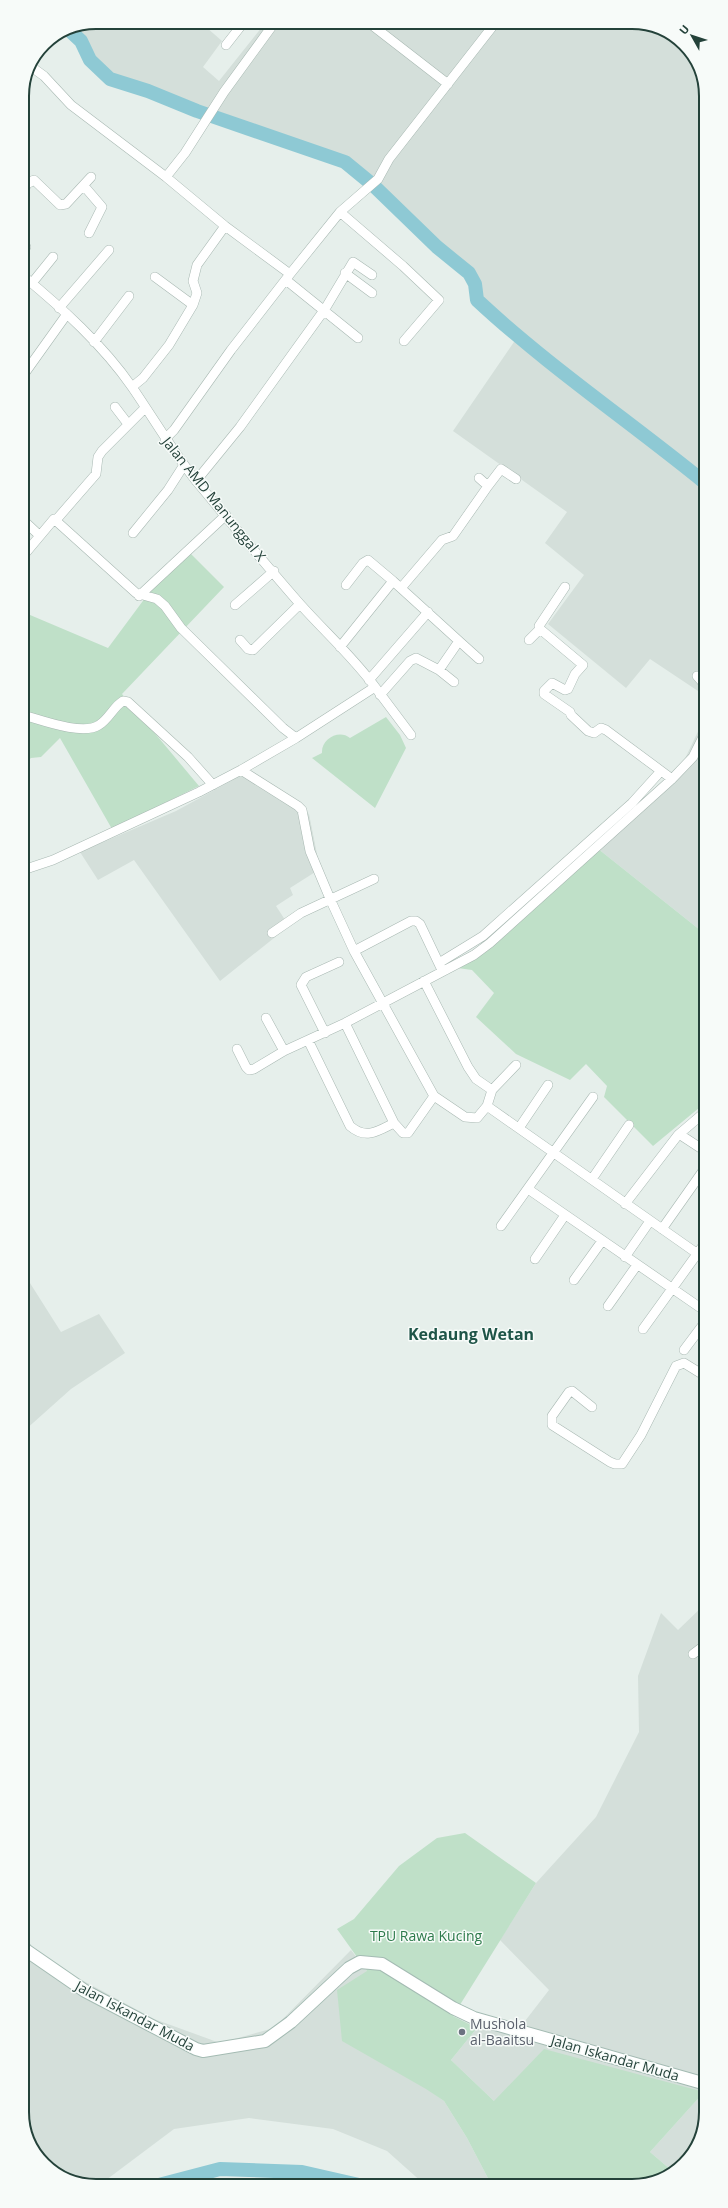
<svg xmlns="http://www.w3.org/2000/svg" width="728" height="2208" viewBox="0 0 728 2208" font-family="'Open Sans',sans-serif">
	<rect width="100%" height="100%" fill="#e6efeb"/>
	<path fill="#d4dfda" d="M96,22H210L206,27L222,41L203,67L219,81L266,22H376L385,29L390,22H637L681,40L704,77V695L650,659L626,688L548,624L584,575L545,543L567,512L453,431L516,339L475,302L474,275L383,192L346,162L193,114L106,75L82,36L71,27Z
		M704,719L705,934L592,844L681,767Z
		M246,771L309,814L320,869L290,888L293,895L276,906L289,926L220,981L134,860L98,880L80,852L176,811L231,781Z
		M23,1272L61,1332L99,1314L125,1353L71,1389L24,1431Z
		M705,1604L706,2112L691,2157L671,2170L650,2152L703,2093L494,2101L451,2060L477,2028L515,2034L549,1990L500,1940L536,1883L596,1817L639,1732L638,1676L661,1613L678,1630Z
		M24,1943L30,1952L154,2019L220,2043L274,2028L351,1950L367,1971L427,2089L444,2101L467,2138L491,2184H424L387,2151L333,2129L249,2118L174,2129L98,2186H91L47,2168L24,2131Z"/>
	<path fill="#bfe0c8" d="M190,553L224,587L122,694L199,786L112,829L60,738L41,757L31,758L23,765V612L108,648L151,590Z
		M386,717L400,735L406,748L375,808L312,758L322,753C321,739 339,729 350,738Z
		M592,844L705,934V1103L653,1146L604,1097L607,1086L586,1064L570,1080L516,1054L476,1017L494,993L472,970L443,966L478,948Z
		M465,1833L536,1883L453,2016L477,2028L451,2060L494,2101L544,2049L704,2092L650,2152L671,2170L651,2184H491L467,2138L444,2101L426,2089L342,2041L337,1990L367,1971L337,1929L354,1919L399,1866L437,1838Z"/>
	<g fill="none" stroke-linecap="round" stroke-linejoin="round">
		<path stroke="#8ec9d4" stroke-width="14" d="M67,28L81,41L90,60L110,79L148,91L197,111L345,162L373,185L437,247L469,273L475,284L477,300C548,366 629,421 704,482
			M155,2186L220,2169L302,2172L359,2185"/>
		<defs>
			<path id="street" d="M368,22L448,84
				M226,45L244,22
				M33,68L44,76L71,105L166,177L225,226L290,274
				M166,177L185,153L224,92L275,22
				M22,178L27,184L22,193
				M27,184L34,180L60,205L66,204L91,177
				M84,186L102,207L89,233
				M340,212L403,266L439,300L404,341
				M22,251L26,247
				M345,273L372,293
				M22,275C62,308 103,345 132,387C154,419 173,452 197,482C231,523 265,564 300,604C325,632 353,657 375,687
				M155,277L193,305
				M286,280L358,338
				M32,283L53,257
				M59,308L109,250
				M94,342L129,296
				M22,377L67,314
				M132,387L143,378L169,345L193,305L197,293L193,281L197,265L225,226
				M115,407L128,424
				M165,439L174,430L231,350L290,274L340,212L378,179L389,159L496,22
				M196,481L240,427L299,345L325,309L353,262L372,275
				M488,486L501,469L516,479
				M23,520L39,535
				M56,520L96,474L98,457L102,451L145,408
				M133,533L168,490L184,465
				M23,556L54,519L136,593L157,599L165,606L181,628L283,728L296,738
				M346,585L363,563L368,560L393,581
				M401,588L442,540L453,536L488,486L479,478
				M139,596L226,515
				M235,605L274,571
				M540,629L583,665L575,674L568,689L565,690L552,683L544,691V694L570,712L571,715L588,731L594,733L601,728L606,730L672,779
				M240,640L248,649L253,650L300,604
				M529,640L540,629L539,626L565,587
				M340,647L393,581L459,641
				M439,670L459,641L479,659
				M697,676L704,684
				M369,680L428,612
				M380,695L410,661L416,658L439,670L454,682
				M23,715C41,720 83,736 99,725C109,719 114,706 123,701L128,702L188,757L213,785
				M241,770L298,806L302,810L310,851L331,901L354,951L434,1096L465,1117L477,1118L487,1106L492,1090L516,1065
				M23,870L53,860L199,792L241,770L296,738L375,687L411,735
				M272,933L301,913L374,879
				M354,951L411,921H416L420,924L441,968
				M439,963L483,936L632,803L660,772
				M424,981L468,1067L476,1079L492,1090
				M266,1018L284,1051
				M345,1023L394,1123L403,1133H408L434,1096
				M325,1033L301,985L306,977L339,962
				M308,1040L350,1126C366,1140 378,1131 394,1123
				M237,1049L246,1067L249,1070L254,1069L284,1051L345,1023L474,955L490,943L672,779L693,757L704,735
				M487,1106L705,1259
				M519,1128L548,1085
				M679,1134L705,1151
				M592,1179L629,1125
				M528,1189L705,1311
				M625,1204L678,1135L705,1112
				M501,1226L593,1097
				M662,1229L705,1168
				M625,1257L650,1221
				M535,1259L565,1215
				M574,1280L602,1241
				M608,1306L637,1265
				M643,1329L705,1243
				M684,1350L705,1322
				M592,1407L572,1391L569,1392L552,1416V1425L610,1462L615,1464H622L641,1435L676,1366L684,1363L705,1376
				M693,1654L705,1645"/>
			<path id="secondary" d="M24,1948L27,1951L85,1991L196,2049L203,2051L265,2041L291,2022L349,1968L360,1962L382,1964L453,2008L474,2018L706,2084"/>
		</defs>
		<use href="#street" stroke="#a8b8b2" stroke-width="10"/>
		<use href="#secondary" stroke="#a4bbb3" stroke-width="14"/>
		<use href="#street" stroke="#fff" stroke-width="9"/>
		<use href="#secondary" stroke="#fff" stroke-width="12"/>
	</g>
	<circle fill="#6b7280" stroke="#f7fbf9" stroke-width="1.5" cx="462" cy="2032" r="4"/>
	<g text-anchor="middle" stroke-width="3" stroke-linejoin="round" paint-order="stroke">
		<g font-size="14" fill="#24423a" stroke="#f7fbf9">
			<text transform="translate(214 499) rotate(51)" y="5">Jalan AMD Manunggal X</text>
			<text transform="translate(135 2016) rotate(28)" y="5">Jalan Iskandar Muda</text>
			<text transform="translate(615 2058) rotate(16)" y="5">Jalan Iskandar Muda</text>
		</g>
		<g font-size="14" fill="#2d7a4b" stroke="#f7fbf9">
			<text x="426" y="1941">TPU Rawa Kucing</text>
		</g>
		<g font-size="14" fill="#5b616d" stroke="#f7fbf9" text-anchor="start">
			<text x="470" y="2029">Mushola<tspan x="470" dy="16">al-Baaitsu</tspan></text>
		</g>
		<g font-size="16" font-weight="bold" fill="#1f5548" stroke="#f7fbf9">
			<text x="471" y="1340">Kedaung Wetan</text>
		</g>
	</g>
	<path d="M0 0H728V2208H0ZM96 29H632A67 67 0 0 1 699 96V2112A67 67 0 0 1 632 2179H96A67 67 0 0 1 29 2112V96A67 67 0 0 1 96 29Z" fill="#f7fbf9" fill-rule="evenodd"/>
	<path fill="none" stroke="#24423a" stroke-width="2" d="M96 29H632A67 67 0 0 1 699 96V2112A67 67 0 0 1 632 2179H96A67 67 0 0 1 29 2112V96A67 67 0 0 1 96 29Z"/>
	<g transform="translate(692 36) rotate(309)" stroke="#f7fbf9" stroke-width="3" paint-order="stroke">
	<path d="M0-3L7 15L0 10L-7 15Z" fill="#24423a"/>
	<text y="-6" font-size="11" font-weight="bold" text-anchor="middle" fill="#24423a">U</text>
	</g>
</svg>
